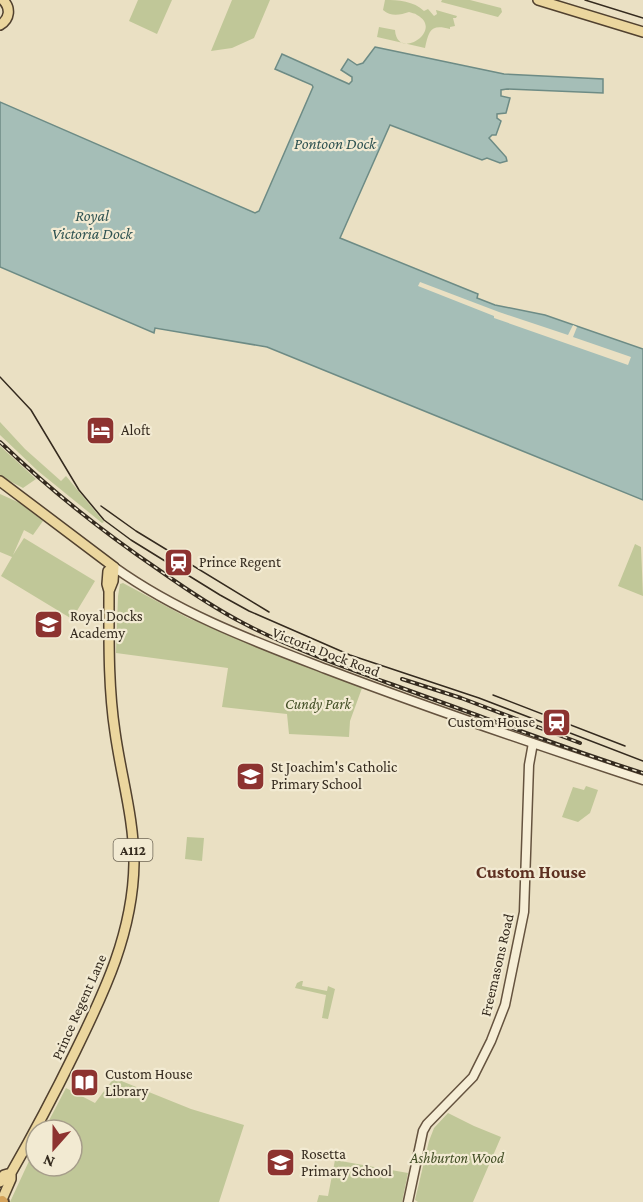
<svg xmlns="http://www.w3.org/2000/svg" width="643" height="1202" viewBox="0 0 643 1202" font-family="'Crimson Pro',serif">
	<rect width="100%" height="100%" fill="#eae0c3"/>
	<path fill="#c0c798" d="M138,0H172L157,34L129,21Z
		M232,0H270L254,38L232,48L211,51Z
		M385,0C398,0 414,1 424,11L428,9L434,16L437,14L436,10L457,16L456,18H453L455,26L450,27V29C431,24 429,30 425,48L377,37L379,27L395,30C397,62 445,30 417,15C415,13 411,13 409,12C400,15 391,17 383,10Z
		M442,0H470L501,8L502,12L498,17L441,2Z
		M0,422L25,449L61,481L66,476L104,522L102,523L38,471L0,435Z
		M0,446L36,479L23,488L0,476Z
		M0,494L20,503L43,521L33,535L24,530L13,555L24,538L95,581L72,619L1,576L12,557L0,552Z
		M635,544L641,547L643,596L618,586Z
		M123,583L188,618L362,688L350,721L349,737L289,734L287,714L222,707L228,668L116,653L118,596L120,584Z
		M586,786L598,790L590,813L578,822L562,817L573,787L584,790Z
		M187,837L204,838L202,861L185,859Z
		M301,981H303L302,986L327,991L328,986L335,989L328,1019L322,1018L326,995L295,988L297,983Z
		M114,1078L191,1109L244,1125L219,1202H10L36,1146V1166H72V1130H44L66,1088L95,1103Z
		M448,1113L474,1126L501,1137L473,1202H418L415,1200L429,1141L434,1128Z
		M335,1160L408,1173L402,1202H317L319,1195L328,1196Z"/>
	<path fill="#a5beb7" stroke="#6d8b85" stroke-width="1.5" d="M375,47L504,74L603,79V93L507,89L501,90V96L510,98L506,113L497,114V118L501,121L496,135H492L489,138L506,157L507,161L500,163L487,158L482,160L390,125L340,238L478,294L477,298L495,305L545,315L643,349V500L267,347L155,328L154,333L0,267V102L255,213L259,211L313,87L312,85L275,69L282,54L349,84L352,81V77L341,70L348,59L357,65L363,63Z"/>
	<path fill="#eae0c3" d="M420,282L499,312L568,335L573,325L577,327L573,337L631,357L628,365L494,318V316L418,286Z"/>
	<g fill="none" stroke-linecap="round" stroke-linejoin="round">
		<defs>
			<path id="secondary" d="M114,567C178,613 253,641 326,669C431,709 537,745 643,780
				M408,1202L423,1131L427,1124L473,1077L491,1041L505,1005L524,912L529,765L533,743"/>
			<path id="primary" d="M538,0L643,32
				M0,25C10,19 11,8 3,0
				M0,481L114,567
				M109,591L113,581L114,567
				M0,1182L4,1175L11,1173
				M1,1202L11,1179V1173C34,1133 55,1093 75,1052C105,991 133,932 134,863C134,818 121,776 115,732C108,686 109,638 109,591L107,584L108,571L114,567"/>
			<path id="highway" d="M2,1201L3,1202"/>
		</defs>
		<use href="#secondary" stroke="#65533f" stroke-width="11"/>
		<use href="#primary" stroke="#51412f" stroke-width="12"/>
		<use href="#highway" stroke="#51412f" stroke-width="14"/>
		<use href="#secondary" stroke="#f6eed6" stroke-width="8"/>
		<use href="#primary" stroke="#ebd69e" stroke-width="9"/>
		<use href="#highway" stroke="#d4a35a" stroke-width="10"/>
		<path stroke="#342a1e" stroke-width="1.5" d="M585,0L643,18
			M0,377L31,410L79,490L104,520L131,540L220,595L249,611L350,655L479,698L643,761
			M101,506L136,531L269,612
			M493,695L625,746"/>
		<defs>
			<path id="rail" d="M0,442C49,489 103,532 159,570C186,589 214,608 243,623C300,653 364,674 424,696C497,722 569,750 643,773
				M402,679L461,698L580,743"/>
		</defs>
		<use href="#rail" stroke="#342a1e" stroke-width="4"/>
		<use href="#rail" stroke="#f2ead2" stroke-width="1.5" stroke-dasharray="4.5" stroke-linecap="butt"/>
	</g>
	<defs>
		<symbol id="hotel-square" viewBox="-11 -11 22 22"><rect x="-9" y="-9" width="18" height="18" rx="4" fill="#8d3330" stroke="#f2ead2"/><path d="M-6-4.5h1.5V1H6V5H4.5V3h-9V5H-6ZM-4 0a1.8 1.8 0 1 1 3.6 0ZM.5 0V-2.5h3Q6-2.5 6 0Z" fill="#fff"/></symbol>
		<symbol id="station-square" viewBox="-11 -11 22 22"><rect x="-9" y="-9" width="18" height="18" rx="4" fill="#8d3330" stroke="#f2ead2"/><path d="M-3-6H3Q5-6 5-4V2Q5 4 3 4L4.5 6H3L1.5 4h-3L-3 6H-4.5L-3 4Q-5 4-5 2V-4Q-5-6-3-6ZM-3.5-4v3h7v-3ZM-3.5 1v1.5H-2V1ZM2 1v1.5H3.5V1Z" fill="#fff"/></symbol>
		<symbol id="school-square" viewBox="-11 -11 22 22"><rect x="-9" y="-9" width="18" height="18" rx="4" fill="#8d3330" stroke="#f2ead2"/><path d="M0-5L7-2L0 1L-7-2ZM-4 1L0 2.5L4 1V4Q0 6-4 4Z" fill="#fff"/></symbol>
		<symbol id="library-square" viewBox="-11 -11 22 22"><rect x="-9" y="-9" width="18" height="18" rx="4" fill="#8d3330" stroke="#f2ead2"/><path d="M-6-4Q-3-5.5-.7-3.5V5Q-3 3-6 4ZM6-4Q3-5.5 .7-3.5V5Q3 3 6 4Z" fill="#fff"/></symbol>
	</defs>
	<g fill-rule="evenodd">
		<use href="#hotel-square" x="84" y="414" width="33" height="33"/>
		<use href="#station-square" x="162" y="546" width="33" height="33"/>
		<use href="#school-square" x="32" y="608" width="33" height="33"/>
		<use href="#station-square" x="540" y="706" width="33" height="33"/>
		<use href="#school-square" x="234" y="760" width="33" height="33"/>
		<use href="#library-square" x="68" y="1066" width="33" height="33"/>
		<use href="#school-square" x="264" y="1146" width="33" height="33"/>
	</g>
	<g text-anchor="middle" stroke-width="4.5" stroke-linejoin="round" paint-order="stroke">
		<rect fill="#f2ead2" stroke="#6d6454" stroke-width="1.5" x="113.5" y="839" width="39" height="22" rx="4.5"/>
		<g font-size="14" font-weight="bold" fill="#342a1e">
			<text x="133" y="855">A112</text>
		</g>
		<g font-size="15" fill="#342a1e" stroke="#f2ead2" text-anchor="start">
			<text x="121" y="435">Aloft</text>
			<text x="199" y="567">Prince Regent</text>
			<text x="70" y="621">Royal Docks<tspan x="70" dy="17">Academy</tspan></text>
			<text x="535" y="727" text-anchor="end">Custom House</text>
			<text x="271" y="772">St Joachim's Catholic<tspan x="271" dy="17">Primary School</tspan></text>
			<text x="105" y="1079">Custom House<tspan x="105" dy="17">Library</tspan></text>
			<text x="301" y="1159">Rosetta<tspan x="301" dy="17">Primary School</tspan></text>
		</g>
		<g font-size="15" fill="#342a1e" stroke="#f2ead2">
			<text transform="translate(326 652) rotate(21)" y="5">Victoria Dock Road</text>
			<text transform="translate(497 965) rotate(-77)" y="5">Freemasons Road</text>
			<text transform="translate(79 1007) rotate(-66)" y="5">Prince Regent Lane</text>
		</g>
		<g font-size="15" font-style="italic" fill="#434f26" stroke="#f2ead2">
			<text x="318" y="709">Cundy Park</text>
			<text x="457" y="1163">Ashburton Wood</text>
		</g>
		<g font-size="16" font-style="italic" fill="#2f5352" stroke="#f2ead2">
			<text x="335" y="149">Pontoon Dock</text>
			<text x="92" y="221">Royal<tspan x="92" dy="18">Victoria Dock</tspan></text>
		</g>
		<g font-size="18" font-weight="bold" fill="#5d3021" stroke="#f2ead2">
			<text x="531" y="878">Custom House</text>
		</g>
	</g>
	<g transform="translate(54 1148) rotate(201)"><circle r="28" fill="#f2ead2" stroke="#a69d8a" stroke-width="1.5"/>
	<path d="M0-4.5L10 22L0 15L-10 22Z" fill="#8d3330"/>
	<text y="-9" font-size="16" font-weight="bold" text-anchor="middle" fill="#342a1e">N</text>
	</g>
</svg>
